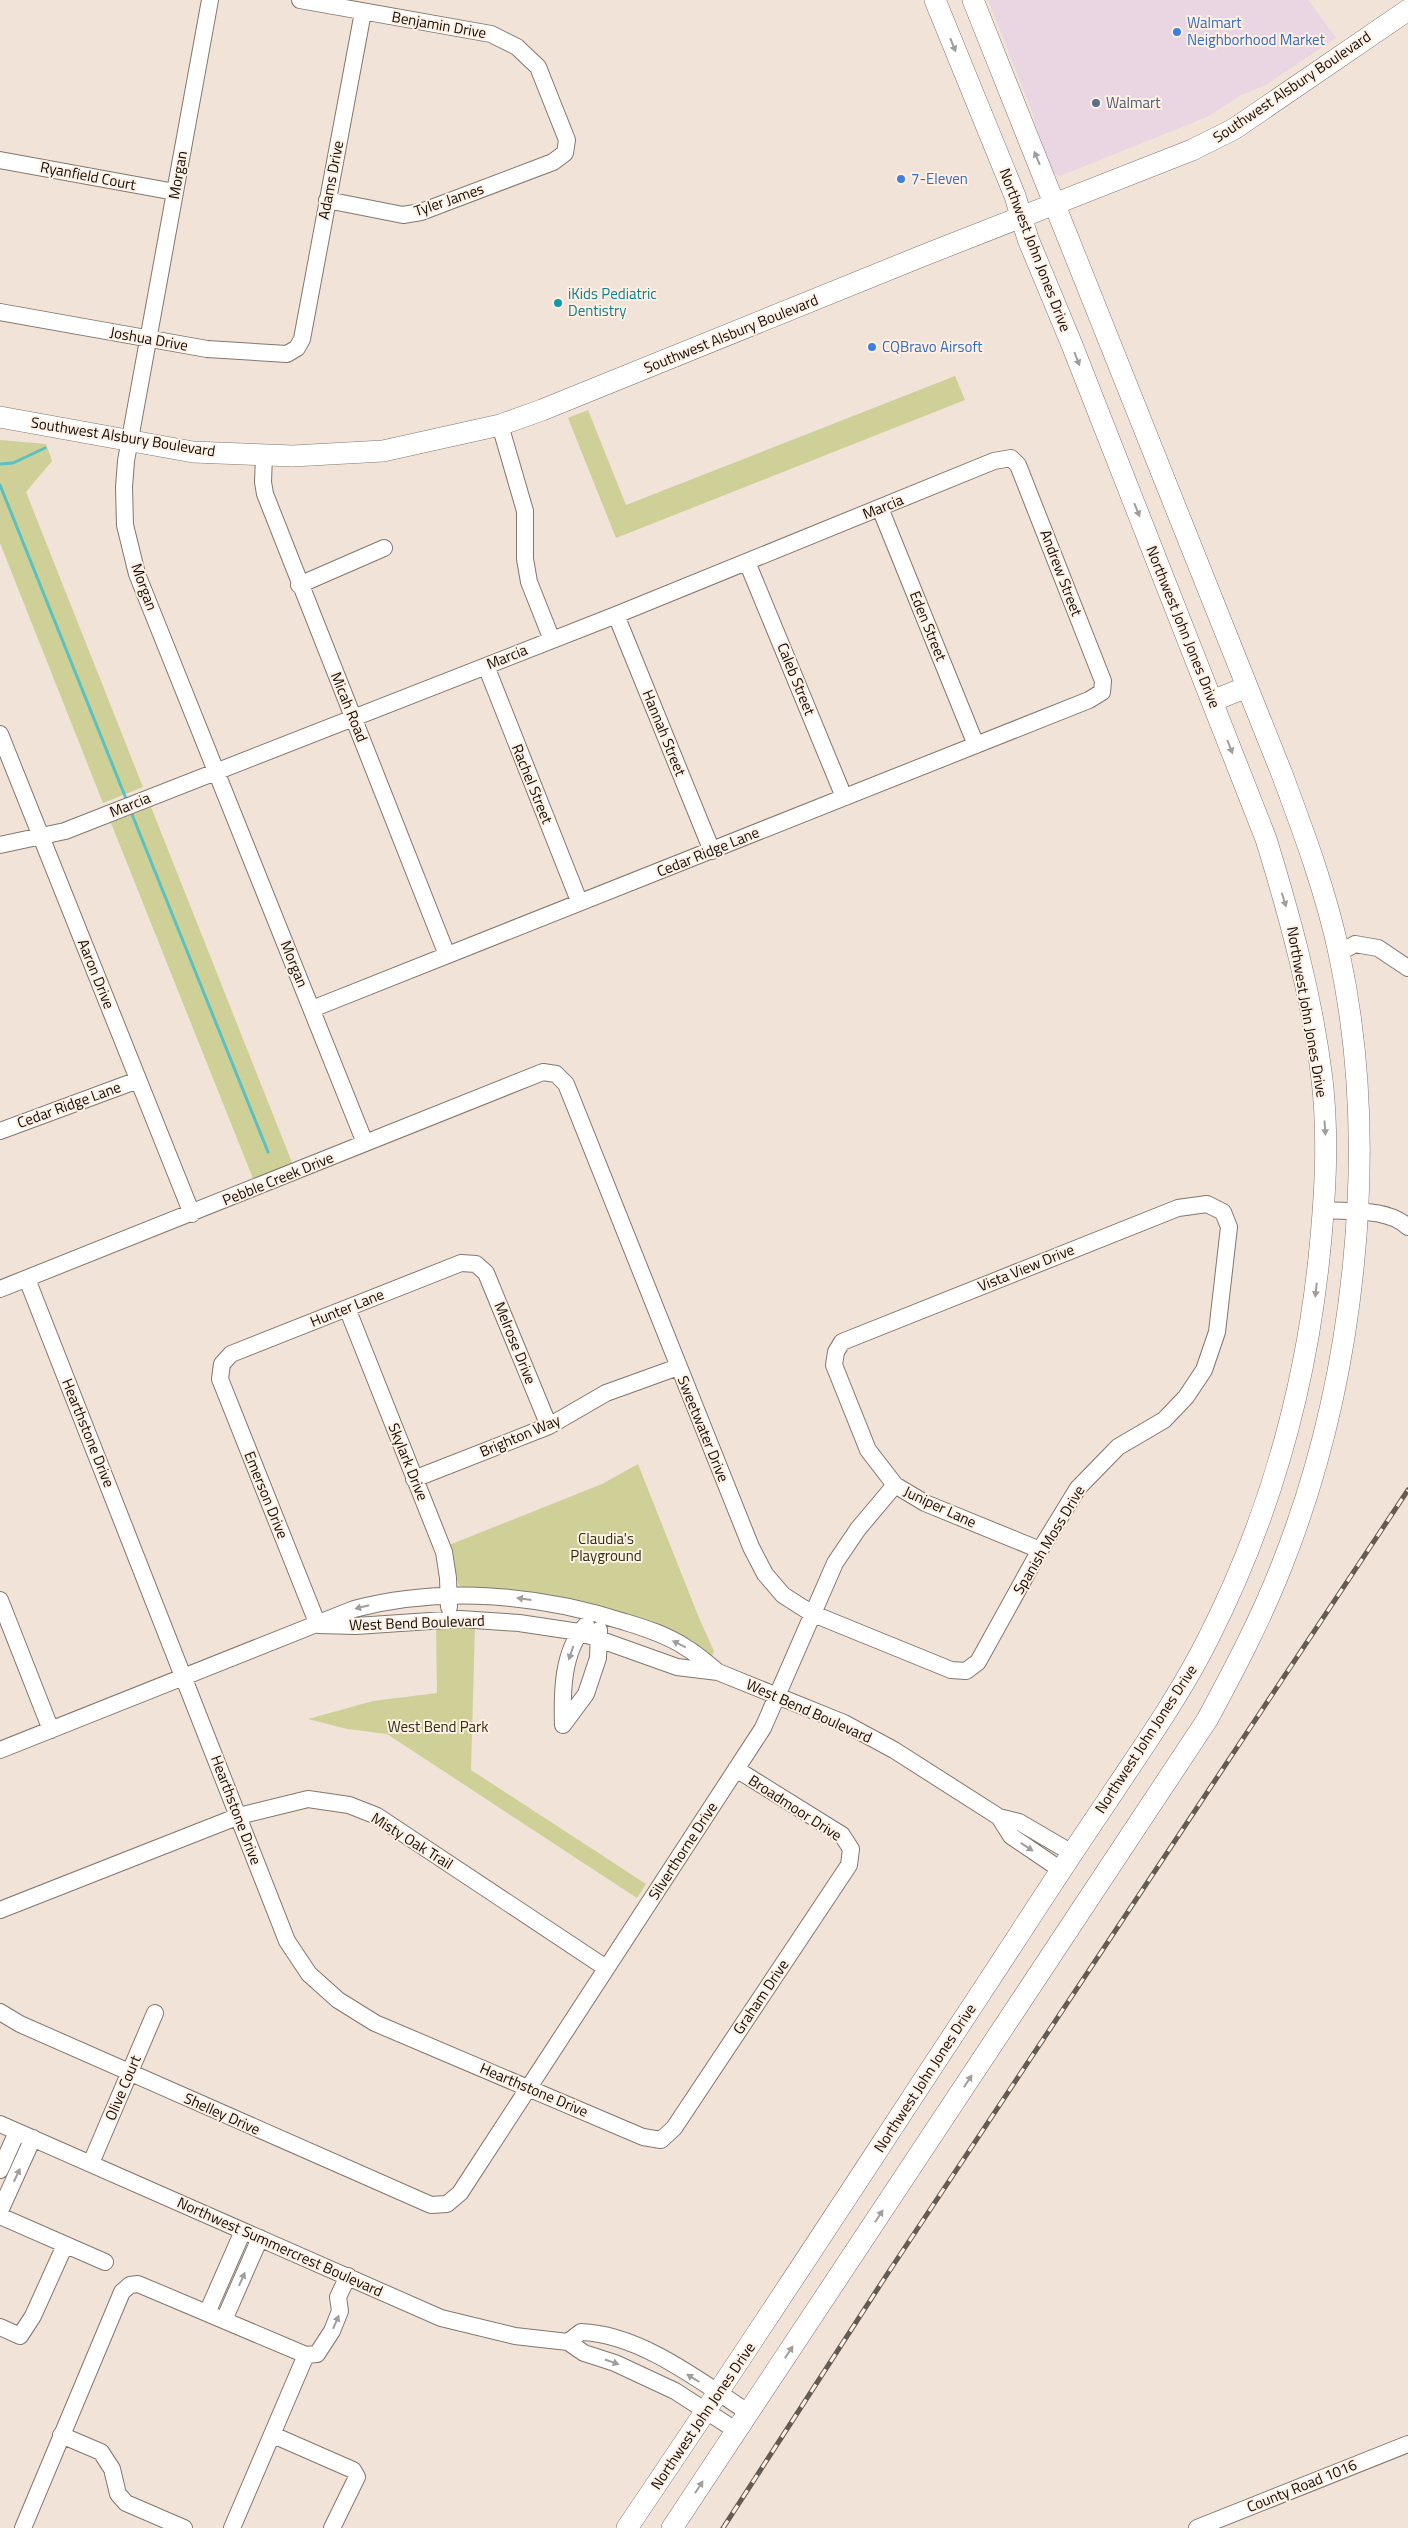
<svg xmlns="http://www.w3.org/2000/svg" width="1408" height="2528" viewBox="0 0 1408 2528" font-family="'Titillium Web',sans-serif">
	<rect width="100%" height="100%" fill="#f1e3d7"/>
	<path fill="#ead5e3" d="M988,0H1308L1336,38L1266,85L1241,95L1207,117L1060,176L1051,172L1043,154L1033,114Z"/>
	<path fill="#ced098" d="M955,376L965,400L616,538L568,418L588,410L626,505Z
		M0,440L46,444L52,461L26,492L143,787L103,803L0,543Z
		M151,807L293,1165L254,1181L111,823Z
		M638,1464L699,1618L714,1651L712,1657L679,1637L459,1586L449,1545L602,1484Z
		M436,1626H475L471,1770L646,1884L637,1898L387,1734L347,1729L308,1719L373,1701L437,1693Z"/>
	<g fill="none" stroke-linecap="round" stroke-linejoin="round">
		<path stroke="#5bc0c2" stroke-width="3" d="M0,464L13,463L45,448
			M0,485L127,801
			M131,812L268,1152"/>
		<defs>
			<path id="minor" d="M210,0L126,461L124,487L125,525L137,574L365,1143
				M300,0L491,34L517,47L538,67L567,140L565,153L553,162L421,212L403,215L327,200
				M0,160L175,192
				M0,312L207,349L287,354L297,348L302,339L363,12
				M500,425L525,511V559L529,582L552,640
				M264,456L263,482L265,494L447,955
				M880,508L976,745
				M747,562L844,797
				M299,585L384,548
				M616,615L712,851
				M486,666L579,901
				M0,734L192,1214
				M0,845L65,831L616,615L994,461L1011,458L1018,465L1103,681L1102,692L1089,700L312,1009
				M1339,953L1355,944L1378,948L1408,968
				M0,1131L138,1080
				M1324,1210C1351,1212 1387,1208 1408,1227
				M27,1279L287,1941L309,1974L338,2000L375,2023L643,2137L661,2140L674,2128L849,1865L851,1849L842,1835L736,1769
				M0,1289L543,1072L556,1074L566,1084L751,1547L765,1574L783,1595L811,1613L951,1670L966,1671L978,1662L1040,1550L1078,1488L1118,1447L1164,1420L1186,1397L1204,1370L1217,1332L1229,1227L1223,1212L1207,1204L1178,1208L842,1342L836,1352L834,1365L868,1450L895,1485L925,1503L1040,1550
				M347,1308L444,1552L448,1578L449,1607
				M414,1479L549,1426L606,1393L678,1367
				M0,1600L51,1730
				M318,1625L356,1626L460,1619L519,1623L579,1632L677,1667L718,1672L844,1723L894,1750L999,1817L1019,1822L1072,1853
				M318,1625L220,1379L222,1364L231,1354L461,1263L476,1264L486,1273L549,1426
				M563,1725C562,1693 562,1651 586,1625
				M563,1725L586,1694L598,1658L599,1630
				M0,1750L354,1609C443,1586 539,1594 625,1622C645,1628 667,1635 685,1647C697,1654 708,1664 718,1672
				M999,1817L1011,1836L1061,1870
				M0,1910L239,1816L308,1799L349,1805L377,1816L606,1968
				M0,2012L20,2024L431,2205L447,2204L460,2193L763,1728L835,1563L858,1529L895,1485
				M0,2124L441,2318L515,2336L568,2342L584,2353L615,2363L675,2391L737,2431
				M91,2163L155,2013
				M0,2170L17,2132
				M0,2211L33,2138
				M0,2216L105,2262
				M207,2313L243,2231
				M224,2320L260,2238
				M0,2327L20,2336L33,2316L65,2245
				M568,2342L581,2332C640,2334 700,2381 749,2413
				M306,2355L317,2354L332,2331L340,2311L338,2297L348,2276
				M61,2435L101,2452L112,2469L118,2494L126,2503L184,2528
				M273,2435L353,2470L357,2477L332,2528
				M23,2528L122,2292L130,2285L138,2284L306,2355L232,2528
				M1197,2528L1408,2444"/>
			<path id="major" d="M0,417L193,452L293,456L383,451L500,425L542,410L922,256L1192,150L1234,129L1408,10
				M1212,701L1247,687
				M627,2528C750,2347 868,2164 988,1982C1028,1921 1067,1860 1108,1800C1143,1747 1180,1695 1208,1639C1269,1519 1305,1391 1319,1258C1325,1199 1329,1139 1322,1079C1312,997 1290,917 1266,839L1072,345L1028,239L1015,196L935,0
				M672,2528L1207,1720C1234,1670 1261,1619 1282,1565C1355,1381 1381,1147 1339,953C1326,892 1304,833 1282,774L973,0"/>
		</defs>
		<use href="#minor" stroke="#83766c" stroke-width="18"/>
		<use href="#major" stroke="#83766c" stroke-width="22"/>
		<use href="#minor" stroke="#fff" stroke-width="16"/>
		<use href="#major" stroke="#fff" stroke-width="21"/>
		<defs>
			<path id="rail" d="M723,2528L884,2279L1408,1490"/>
		</defs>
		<use href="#rail" stroke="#635b54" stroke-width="5"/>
		<use href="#rail" stroke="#fff0e4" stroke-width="3" stroke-dasharray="9" stroke-linecap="butt"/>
	</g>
	<defs><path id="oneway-solid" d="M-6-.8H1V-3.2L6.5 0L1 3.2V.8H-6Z" transform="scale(1.25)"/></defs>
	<g fill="#a09e9d">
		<use href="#oneway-solid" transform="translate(953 45) rotate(68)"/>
		<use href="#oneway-solid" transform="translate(1037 158) rotate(-112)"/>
		<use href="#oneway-solid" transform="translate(1077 359) rotate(69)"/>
		<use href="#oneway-solid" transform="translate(1137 510) rotate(68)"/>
		<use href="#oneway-solid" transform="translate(1230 747) rotate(69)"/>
		<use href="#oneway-solid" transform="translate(1284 900) rotate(73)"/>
		<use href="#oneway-solid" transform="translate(1325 1128) rotate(86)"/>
		<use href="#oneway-solid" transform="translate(1316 1290) rotate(96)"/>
		<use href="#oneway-solid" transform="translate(524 1599) rotate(-172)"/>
		<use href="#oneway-solid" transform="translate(362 1607) rotate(166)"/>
		<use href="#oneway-solid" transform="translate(679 1644) rotate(-154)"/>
		<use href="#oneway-solid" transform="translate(571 1653) rotate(108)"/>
		<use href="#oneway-solid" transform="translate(1027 1847) rotate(34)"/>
		<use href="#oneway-solid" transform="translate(968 2081) rotate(-57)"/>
		<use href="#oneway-solid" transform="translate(17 2175) rotate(-65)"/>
		<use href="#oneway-solid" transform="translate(879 2216) rotate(-57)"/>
		<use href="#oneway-solid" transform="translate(242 2279) rotate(-66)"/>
		<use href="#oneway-solid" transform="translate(336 2322) rotate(-67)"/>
		<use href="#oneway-solid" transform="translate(789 2352) rotate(-57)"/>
		<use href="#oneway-solid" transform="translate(612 2362) rotate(19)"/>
		<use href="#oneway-solid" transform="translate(693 2378) rotate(-148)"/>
		<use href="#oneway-solid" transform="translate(699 2487) rotate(-57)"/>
	</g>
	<g fill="#3f7fe0" stroke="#fff0e4" stroke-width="2">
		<circle cx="1177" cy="32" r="5"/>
		<circle cx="901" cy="179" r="5"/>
		<circle cx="872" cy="347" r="5"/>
	</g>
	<circle fill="#5c6f8a" stroke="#fff0e4" stroke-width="2" cx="1096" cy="103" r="5"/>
	<circle fill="#0f9aa8" stroke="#fff0e4" stroke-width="2" cx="558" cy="303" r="5"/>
	<g text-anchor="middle" stroke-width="4" stroke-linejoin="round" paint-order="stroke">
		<g font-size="15" fill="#366cbe" stroke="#fff0e4" text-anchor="start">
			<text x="1187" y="28">Walmart<tspan x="1187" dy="17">Neighborhood Market</tspan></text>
			<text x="911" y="184">7-Eleven</text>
			<text x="882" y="352">CQBravo Airsoft</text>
		</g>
		<g font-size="15" fill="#110d09" stroke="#fff0e4">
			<text transform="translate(439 25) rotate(10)" y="5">Benjamin Drive</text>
			<text transform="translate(1292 87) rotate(-34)" y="5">Southwest Alsbury Boulevard</text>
			<text transform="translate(178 175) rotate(-80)" y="5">Morgan</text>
			<text transform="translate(88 176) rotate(11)" y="5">Ryanfield Court</text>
			<text transform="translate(331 180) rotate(-79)" y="5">Adams Drive</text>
			<text transform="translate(449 200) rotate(-19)" y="5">Tyler James</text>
			<text transform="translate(1035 250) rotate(69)" y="5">Northwest John Jones Drive</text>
			<text transform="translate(731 334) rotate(-22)" y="5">Southwest Alsbury Boulevard</text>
			<text transform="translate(149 339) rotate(10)" y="5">Joshua Drive</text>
			<text transform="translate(123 437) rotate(9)" y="5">Southwest Alsbury Boulevard</text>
			<text transform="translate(883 507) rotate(-22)" y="5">Marcia</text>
			<text transform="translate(1061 573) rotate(69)" y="5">Andrew Street</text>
			<text transform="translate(144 587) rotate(70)" y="5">Morgan</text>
			<text transform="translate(928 626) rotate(68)" y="5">Eden Street</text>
			<text transform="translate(1183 627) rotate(68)" y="5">Northwest John Jones Drive</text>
			<text transform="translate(507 657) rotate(-22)" y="5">Marcia</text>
			<text transform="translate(796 679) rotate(68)" y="5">Caleb Street</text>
			<text transform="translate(349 707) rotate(68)" y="5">Micah Road</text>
			<text transform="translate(664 733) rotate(68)" y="5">Hannah Street</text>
			<text transform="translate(532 784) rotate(68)" y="5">Rachel Street</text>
			<text transform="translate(130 805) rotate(-22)" y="5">Marcia</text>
			<text transform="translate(708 852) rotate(-22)" y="5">Cedar Ridge Lane</text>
			<text transform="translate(294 964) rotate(68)" y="5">Morgan</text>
			<text transform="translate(96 974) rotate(68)" y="5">Aaron Drive</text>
			<text transform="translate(1307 1012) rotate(80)" y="5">Northwest John Jones Drive</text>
			<text transform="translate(69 1105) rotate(-20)" y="5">Cedar Ridge Lane</text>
			<text transform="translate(278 1179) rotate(-22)" y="5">Pebble Creek Drive</text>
			<text transform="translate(1026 1268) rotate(-22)" y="5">Vista View Drive</text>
			<text transform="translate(347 1308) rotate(-22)" y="5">Hunter Lane</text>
			<text transform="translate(515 1343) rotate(68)" y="5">Melrose Drive</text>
			<text transform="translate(703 1429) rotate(68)" y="5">Sweetwater Drive</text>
			<text transform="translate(88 1433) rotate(68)" y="5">Hearthstone Drive</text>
			<text transform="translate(520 1436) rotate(-23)" y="5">Brighton Way</text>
			<text transform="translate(408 1462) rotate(68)" y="5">Skylark Drive</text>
			<text transform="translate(266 1495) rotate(68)" y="5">Emerson Drive</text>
			<text transform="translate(940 1507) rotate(25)" y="5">Juniper Lane</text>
			<text transform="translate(1049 1540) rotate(-59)" y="5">Spanish Moss Drive</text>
			<text transform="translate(417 1623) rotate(-2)" y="5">West Bend Boulevard</text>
			<text transform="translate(809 1711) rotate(24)" y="5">West Bend Boulevard</text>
			<text transform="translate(1146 1739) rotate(-57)" y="5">Northwest John Jones Drive</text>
			<text transform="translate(795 1808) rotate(33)" y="5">Broadmoor Drive</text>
			<text transform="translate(236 1810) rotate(69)" y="5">Hearthstone Drive</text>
			<text transform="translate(412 1841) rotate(32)" y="5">Misty Oak Trail</text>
			<text transform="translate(683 1851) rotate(-57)" y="5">Silverthorne Drive</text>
			<text transform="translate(761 1997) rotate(-56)" y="5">Graham Drive</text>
			<text transform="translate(925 2078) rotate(-57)" y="5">Northwest John Jones Drive</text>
			<text transform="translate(123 2088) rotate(-67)" y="5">Olive Court</text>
			<text transform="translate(534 2090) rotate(23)" y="5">Hearthstone Drive</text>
			<text transform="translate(222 2114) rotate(24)" y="5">Shelley Drive</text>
			<text transform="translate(280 2247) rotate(24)" y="5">Northwest Summercrest Boulevard</text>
			<text transform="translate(703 2416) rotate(-56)" y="5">Northwest John Jones Drive</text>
			<text transform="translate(1302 2486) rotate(-22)" y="5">County Road 1016</text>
		</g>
		<g font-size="15" fill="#4e5e75" stroke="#fff0e4" text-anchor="start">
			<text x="1106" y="108">Walmart</text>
		</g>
		<g font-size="15" fill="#0d838f" stroke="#fff0e4" text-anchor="start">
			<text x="568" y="299">iKids Pediatric<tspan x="568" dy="17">Dentistry</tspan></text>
		</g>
		<g font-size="15" fill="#2f3010" stroke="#fff0e4">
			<text x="606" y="1544">Claudia's<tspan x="606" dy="17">Playground</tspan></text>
			<text x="438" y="1732">West Bend Park</text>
		</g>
	</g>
</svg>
